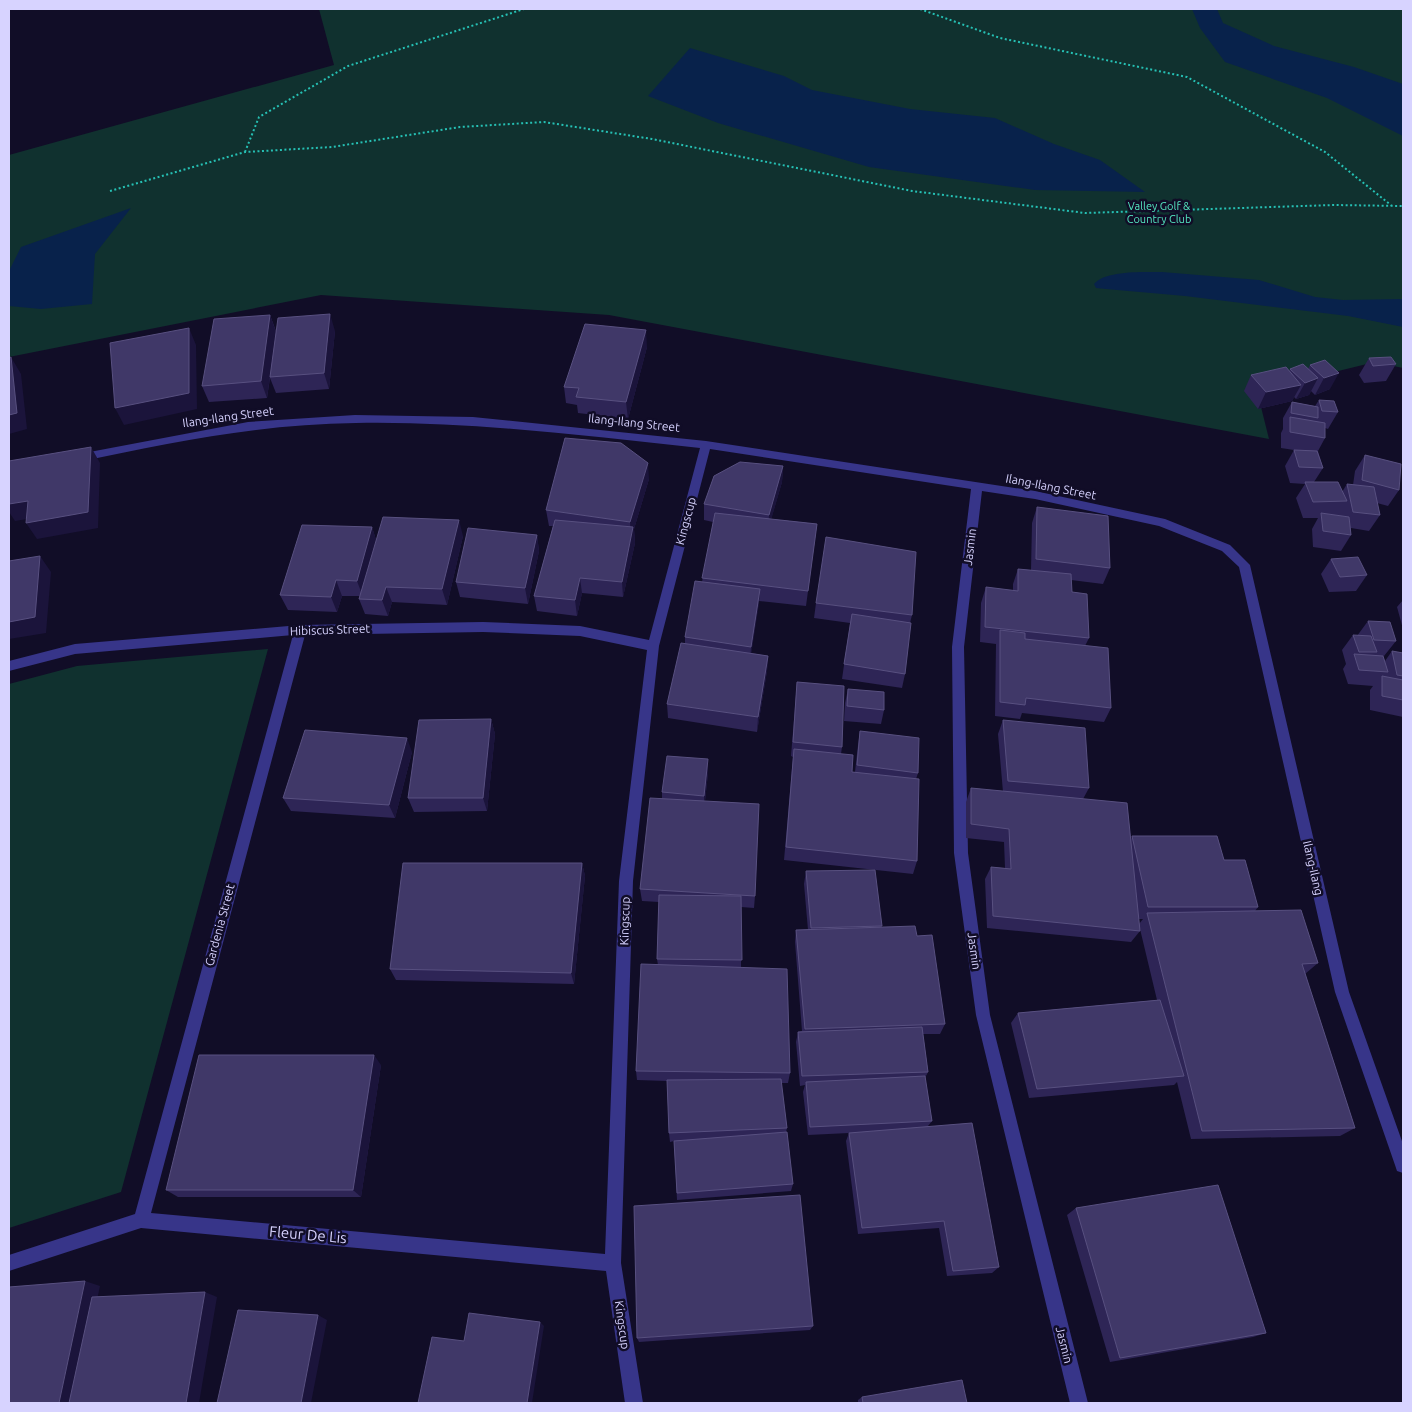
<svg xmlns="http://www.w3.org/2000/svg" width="1412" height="1412" viewBox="0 0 1412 1412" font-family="Ubuntu,sans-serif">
	<rect width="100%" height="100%" fill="#110d27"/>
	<path fill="#10312f" d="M319,9H1403V368L1375,362L1257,391L1269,439L609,315L321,295L9,357V155L334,65Z
		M268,649L121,1192L9,1228V684L77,666Z"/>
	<path fill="#08224b" d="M1192,9H1217L1223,23L1274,46L1354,67L1403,84V136L1327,98L1225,62L1200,28Z
		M690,48L784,76L812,90L910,109L995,118L1054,144L1100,160L1145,192L1035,190L869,167L718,123L648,96Z
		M131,208L95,254L92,304L41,309L9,306V271L21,247Z
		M1162,272L1259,280L1315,297L1343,300L1403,299V327L1348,316L1185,296L1106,289L1096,288L1094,284C1105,270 1145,272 1162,272Z"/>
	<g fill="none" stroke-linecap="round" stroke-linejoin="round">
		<path stroke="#26c0b4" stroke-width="2" stroke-dasharray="2 2.5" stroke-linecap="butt" d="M920,9L1000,38L1187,77L1325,152L1392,206
			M245,152L259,117L348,66L524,9
			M110,191L245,152L332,147L460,127L544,122L652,139L912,191L1085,213L1334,205L1403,206"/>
		<path fill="#373589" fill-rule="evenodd" d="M355,415L473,417L706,441L1035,491L1165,519L1230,545L1250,565L1349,992L1403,1144V1173L1397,1171L1395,1165L1335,992L1239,567L1222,551L1159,526L1035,499L982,491L964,647L968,853L990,1015L1088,1403H1070L976,1015L954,853L952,647L971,489L710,449L659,646L633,881L621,1263L643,1403H625L606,1271L141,1228L9,1271V1255L135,1214L293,635L75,654L9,671V661L75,644L300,625L483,622L580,626L649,640L700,448C585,436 471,421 356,423C262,424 170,442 79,462L74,458L79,454L248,422ZM483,632L580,636L647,650L619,881L605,1254L151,1213L305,635Z"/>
	</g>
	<path fill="#2e2556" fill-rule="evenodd" d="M270,315L276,331H335L329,389L276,393L270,378L267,398L209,402L202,386Z
		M647,347L628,419L578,413L577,405L566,403L564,387Z
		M1369,358L1396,364L1386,381L1364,383L1359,375Z
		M1325,360L1330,389L1315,395L1311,391L1309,395L1296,399L1294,397L1292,401L1258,409L1244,391L1251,375L1289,371L1290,369H1308L1310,365Z
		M1319,400L1338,412L1328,429L1325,428V438L1318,451L1323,468L1314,482L1342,492L1347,484L1353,485L1355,471L1365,455L1399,490L1388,506L1377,503L1380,515L1369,531L1351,528V535L1341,551L1313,547L1312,529L1318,518H1303L1296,498L1305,484L1290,483L1285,466L1294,450L1281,448V433L1283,429V418L1292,402L1315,406Z
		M783,466L782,482L771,519L817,524L806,606L759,601L751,653L768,656L767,671L757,732L668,718L667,704L685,643V637L702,582L713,522L704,520V504Z
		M649,479L634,529L635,543L623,597L582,593L577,616L537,611L534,596L553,526H549L546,510Z
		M1037,507L1110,568L1103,584L1071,580L1072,592L1089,638L1085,646L1111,708L1104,722L1022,713L1020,719L995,716L996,644L980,642L981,603L986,587L1013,591V584L1018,569L1031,570L1032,523Z
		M372,527L376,540L463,536L447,605L392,602L388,616L365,614L359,599L360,596H342L337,612L288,610L280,595Z
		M537,535L539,551L528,604L460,597L456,582Z
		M1331,559L1367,575L1356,591L1329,592L1321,574Z
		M1403,600V629L1397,607Z
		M816,603L912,615L910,623L905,674L902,688L842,679L850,623L814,618Z
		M1368,621L1396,641L1384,656H1383L1385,661L1392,651L1403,653V717L1370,710V690L1373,686L1348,684L1343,669L1346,664L1342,650L1353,635L1357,636Z
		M797,682L842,747L841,754L852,772H855L858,745L860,731L918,773L916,779L917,861L913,874L784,860L793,757L791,756Z
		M848,689L884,710L881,724L844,721L845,703Z
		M491,719L495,734L487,811L414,812L408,798Z
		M1003,720L1089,788L1083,799L1131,839L1132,836L1224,860L1258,907L1255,911L1318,963L1305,974L1355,1128L1340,1136L1191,1139L1177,1082L1174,1085L1029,1098L1011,1023L1018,1013L1157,1000L1140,929V931L1131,942L987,928L985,879L991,867L1005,868L1004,842L966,838V802L971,788L1003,792L998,734ZM1138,912L1139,919H1143L1139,924Z
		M412,752L395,818L291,811L283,798Z
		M708,773L705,801L755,896L754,908L741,907V967L790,1073L788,1083H781L787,1128L786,1132L793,1184L791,1191L677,1200L674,1141L670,1142L669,1133L667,1081L637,1080L636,1071L658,965L657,959L659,902L642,901L640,889L662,798V792Z
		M582,863L585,876L574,984L396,980L390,969Z
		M806,871L882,926L881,927L917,936L945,1024L940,1034H923L928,1072L925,1078L932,1121L928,1126L999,1267L992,1273L947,1276L939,1228L858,1234L846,1141L849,1133L808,1135L803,1092L805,1085L800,1086L796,1042L798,1032L802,1031L795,942L796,930H808L804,884Z
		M381,1065L361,1197H178L166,1190Z
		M1076,1208L1266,1333L1253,1337L1110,1362L1067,1215Z
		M813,1326L810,1330L639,1342L637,1338Z
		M862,1397L967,1403H858V1400Z"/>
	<path fill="#1b143b" d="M330,314L335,331L329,389L324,373Z
		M270,315L276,332L267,398L261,381Z
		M189,328L196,345L197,409L124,425L115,408Z
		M646,330L647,347L628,419L626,402Z
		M11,357L21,374L27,429L9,434Z
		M1339,373L1330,389L1315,395L1324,378Z
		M1318,378L1309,395L1296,399L1305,383Z
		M1301,385L1292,401L1258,409L1266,392Z
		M91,447L100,463L98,528L37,539L26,523Z
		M648,463L649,479L634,529L635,543L623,597L622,582L631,538L630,522Z
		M783,466L782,482L768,531L769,515Z
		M28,501L39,517L15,521L9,512V504Z
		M459,520L463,536L447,605L442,589Z
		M372,527L377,543L363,597L357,581Z
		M537,535L539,551L528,604L525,588Z
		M40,556L51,572L46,633L9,639V622Z
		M580,578L582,593L577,616L575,600Z
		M336,580L342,596L337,612L331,597Z
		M386,587L392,602L388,616L382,600Z
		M760,589L759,604L750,662L751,647Z
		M768,656L767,671L757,732L758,717Z
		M491,719L495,734L487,811L483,798Z
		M407,738L412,752L395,818L389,805Z
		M708,759V773L704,809V796Z
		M582,863L585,876L574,984L571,973Z
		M374,1055L381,1065L361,1197L353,1190Z
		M85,1281L100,1286L75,1403H59Z
		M205,1292L217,1297L199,1403H186Z
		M318,1315L327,1320L311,1403H301Z
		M540,1322L544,1326L532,1403H527Z"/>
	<path fill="#403868" stroke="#585080" d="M330,314L324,373L270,377L278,318Z
		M270,315L261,381L202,386L214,319Z
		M585,324L646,330L626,402L576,397L579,388L564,387Z
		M189,328V393L115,408L110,343Z
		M11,357L17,413L9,415V358Z
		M1391,357L1396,364L1373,366L1369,358Z
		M1325,360L1339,373L1324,378L1310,365Z
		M1303,364L1318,378L1305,383L1290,369Z
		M1286,367L1301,385L1266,392L1251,375Z
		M1319,400L1334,401L1338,412L1322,411Z
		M1292,402L1318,407V418L1291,413Z
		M1290,417L1325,423V438L1290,432Z
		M565,438L621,443L648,463L630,522L546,510Z
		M91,447L88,512L26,523L28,501L9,504V461Z
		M1294,450L1317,451L1323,468L1299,467Z
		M1365,455L1401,464L1399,490L1362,480Z
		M740,462L783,466L769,515L704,504L714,476Z
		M1305,482H1338L1347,501L1313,502Z
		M1347,484L1374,487L1380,515L1353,512Z
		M1037,507L1108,516L1110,568L1036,559Z
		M715,513L817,524L808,591L702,578Z
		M1321,513L1349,517L1351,535L1323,531Z
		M383,517L459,520L442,589L386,587L382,600L359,599Z
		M555,520L633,527L622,582L580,578L575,600L534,596Z
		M302,525L372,527L357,581L336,580L331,597L280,595Z
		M468,528L537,535L525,588L456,582Z
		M826,537L916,552L912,615L816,603Z
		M40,556L35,617L9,622V561Z
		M1358,557L1367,575L1340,577L1331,559Z
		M1018,569L1071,574L1072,592L1087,594L1089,638L985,627L986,587L1018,591Z
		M695,581L760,589L751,647L685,637Z
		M852,614L911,623L905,674L844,664Z
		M1368,621L1390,622L1396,641L1374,640Z
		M1000,630L1025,633V639L1108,648L1111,708L1026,698L1025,705L1000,702Z
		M1353,635L1371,636L1377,652H1359Z
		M681,643L768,656L758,717L667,704Z
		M1392,651L1403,653V676L1397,675Z
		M1354,654L1383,656L1388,672L1359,670Z
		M1382,676L1403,680V700L1382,696Z
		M797,682L844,686L842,747L793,742Z
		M848,689L884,692V710L847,706Z
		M491,719L483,798H408L419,720Z
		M1003,720L1085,728L1089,788L1008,781Z
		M305,730L407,738L389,805L283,798Z
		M860,731L919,738L918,773L857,765Z
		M794,749L853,755L852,772L919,779L917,861L786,847Z
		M667,756L708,759L704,796L662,792Z
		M971,788L1127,803L1140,931L993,916L991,867L1011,869L1009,829L971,824Z
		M650,798L759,804L755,896L640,889Z
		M1132,836H1217L1224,860H1245L1258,907H1148Z
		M403,863H582L571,973L390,969Z
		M875,870L882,926L811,928L806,871Z
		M659,895L741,896L742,960L657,959Z
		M1301,910L1318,963L1302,964L1355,1128L1202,1131L1147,913Z
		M915,926L917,936L932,935L945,1024L805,1029L796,930Z
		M641,964L787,969L790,1073L636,1071Z
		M1160,1000L1184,1076L1037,1089L1018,1013Z
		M922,1027L928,1072L802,1076L798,1032Z
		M199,1055H374L353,1190H166Z
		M925,1076L932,1121L810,1127L806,1082Z
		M781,1079L787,1128L669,1133L667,1080Z
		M972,1123L999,1267L953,1271L944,1221L862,1228L849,1133Z
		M787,1132L793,1184L677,1193L674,1141Z
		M1218,1185L1266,1333L1120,1358L1076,1208Z
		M800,1195L813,1326L637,1338L634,1206Z
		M85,1281L59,1403H9V1287Z
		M205,1292L186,1403H69L92,1297Z
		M238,1310L318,1315L301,1403H217Z
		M469,1313L540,1322L527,1403H418L432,1337L464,1341Z
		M962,1380L967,1403H863L862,1397Z"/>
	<g text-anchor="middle" stroke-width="5" stroke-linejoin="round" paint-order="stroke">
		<g font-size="11" fill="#55e8c1" stroke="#110d27">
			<text x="1159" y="210">Valley Golf &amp;<tspan x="1159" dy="13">Country Club</tspan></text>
		</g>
		<g font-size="12" fill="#d7d3ff" stroke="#110d27">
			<text transform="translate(228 417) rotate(-8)" y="4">Ilang-Ilang Street</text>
			<text transform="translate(634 423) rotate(6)" y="4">Ilang-Ilang Street</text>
			<text transform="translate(1051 487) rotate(11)" y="4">Ilang-Ilang Street</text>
			<text transform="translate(686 521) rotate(-75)" y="4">Kingscup</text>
			<text transform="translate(970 547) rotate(-83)" y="4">Jasmin</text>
			<text transform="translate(330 630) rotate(-2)" y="4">Hibiscus Street</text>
			<text transform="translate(1313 868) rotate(77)" y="4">Ilang-Ilang</text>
			<text transform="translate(625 921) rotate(-88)" y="4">Kingscup</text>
			<text transform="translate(220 925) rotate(-75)" y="4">Gardenia Street</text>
			<text transform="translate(974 951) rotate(82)" y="4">Jasmin</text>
			<text transform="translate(622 1325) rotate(82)" y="4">Kingscup</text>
			<text transform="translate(1064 1345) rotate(76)" y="4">Jasmin</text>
		</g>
		<g font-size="15" fill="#d7d3ff" stroke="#110d27">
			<text transform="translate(308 1235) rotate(5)" y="5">Fleur De Lis</text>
		</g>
	</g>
	<rect width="1412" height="1412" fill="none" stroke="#d7d3ff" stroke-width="20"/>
</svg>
